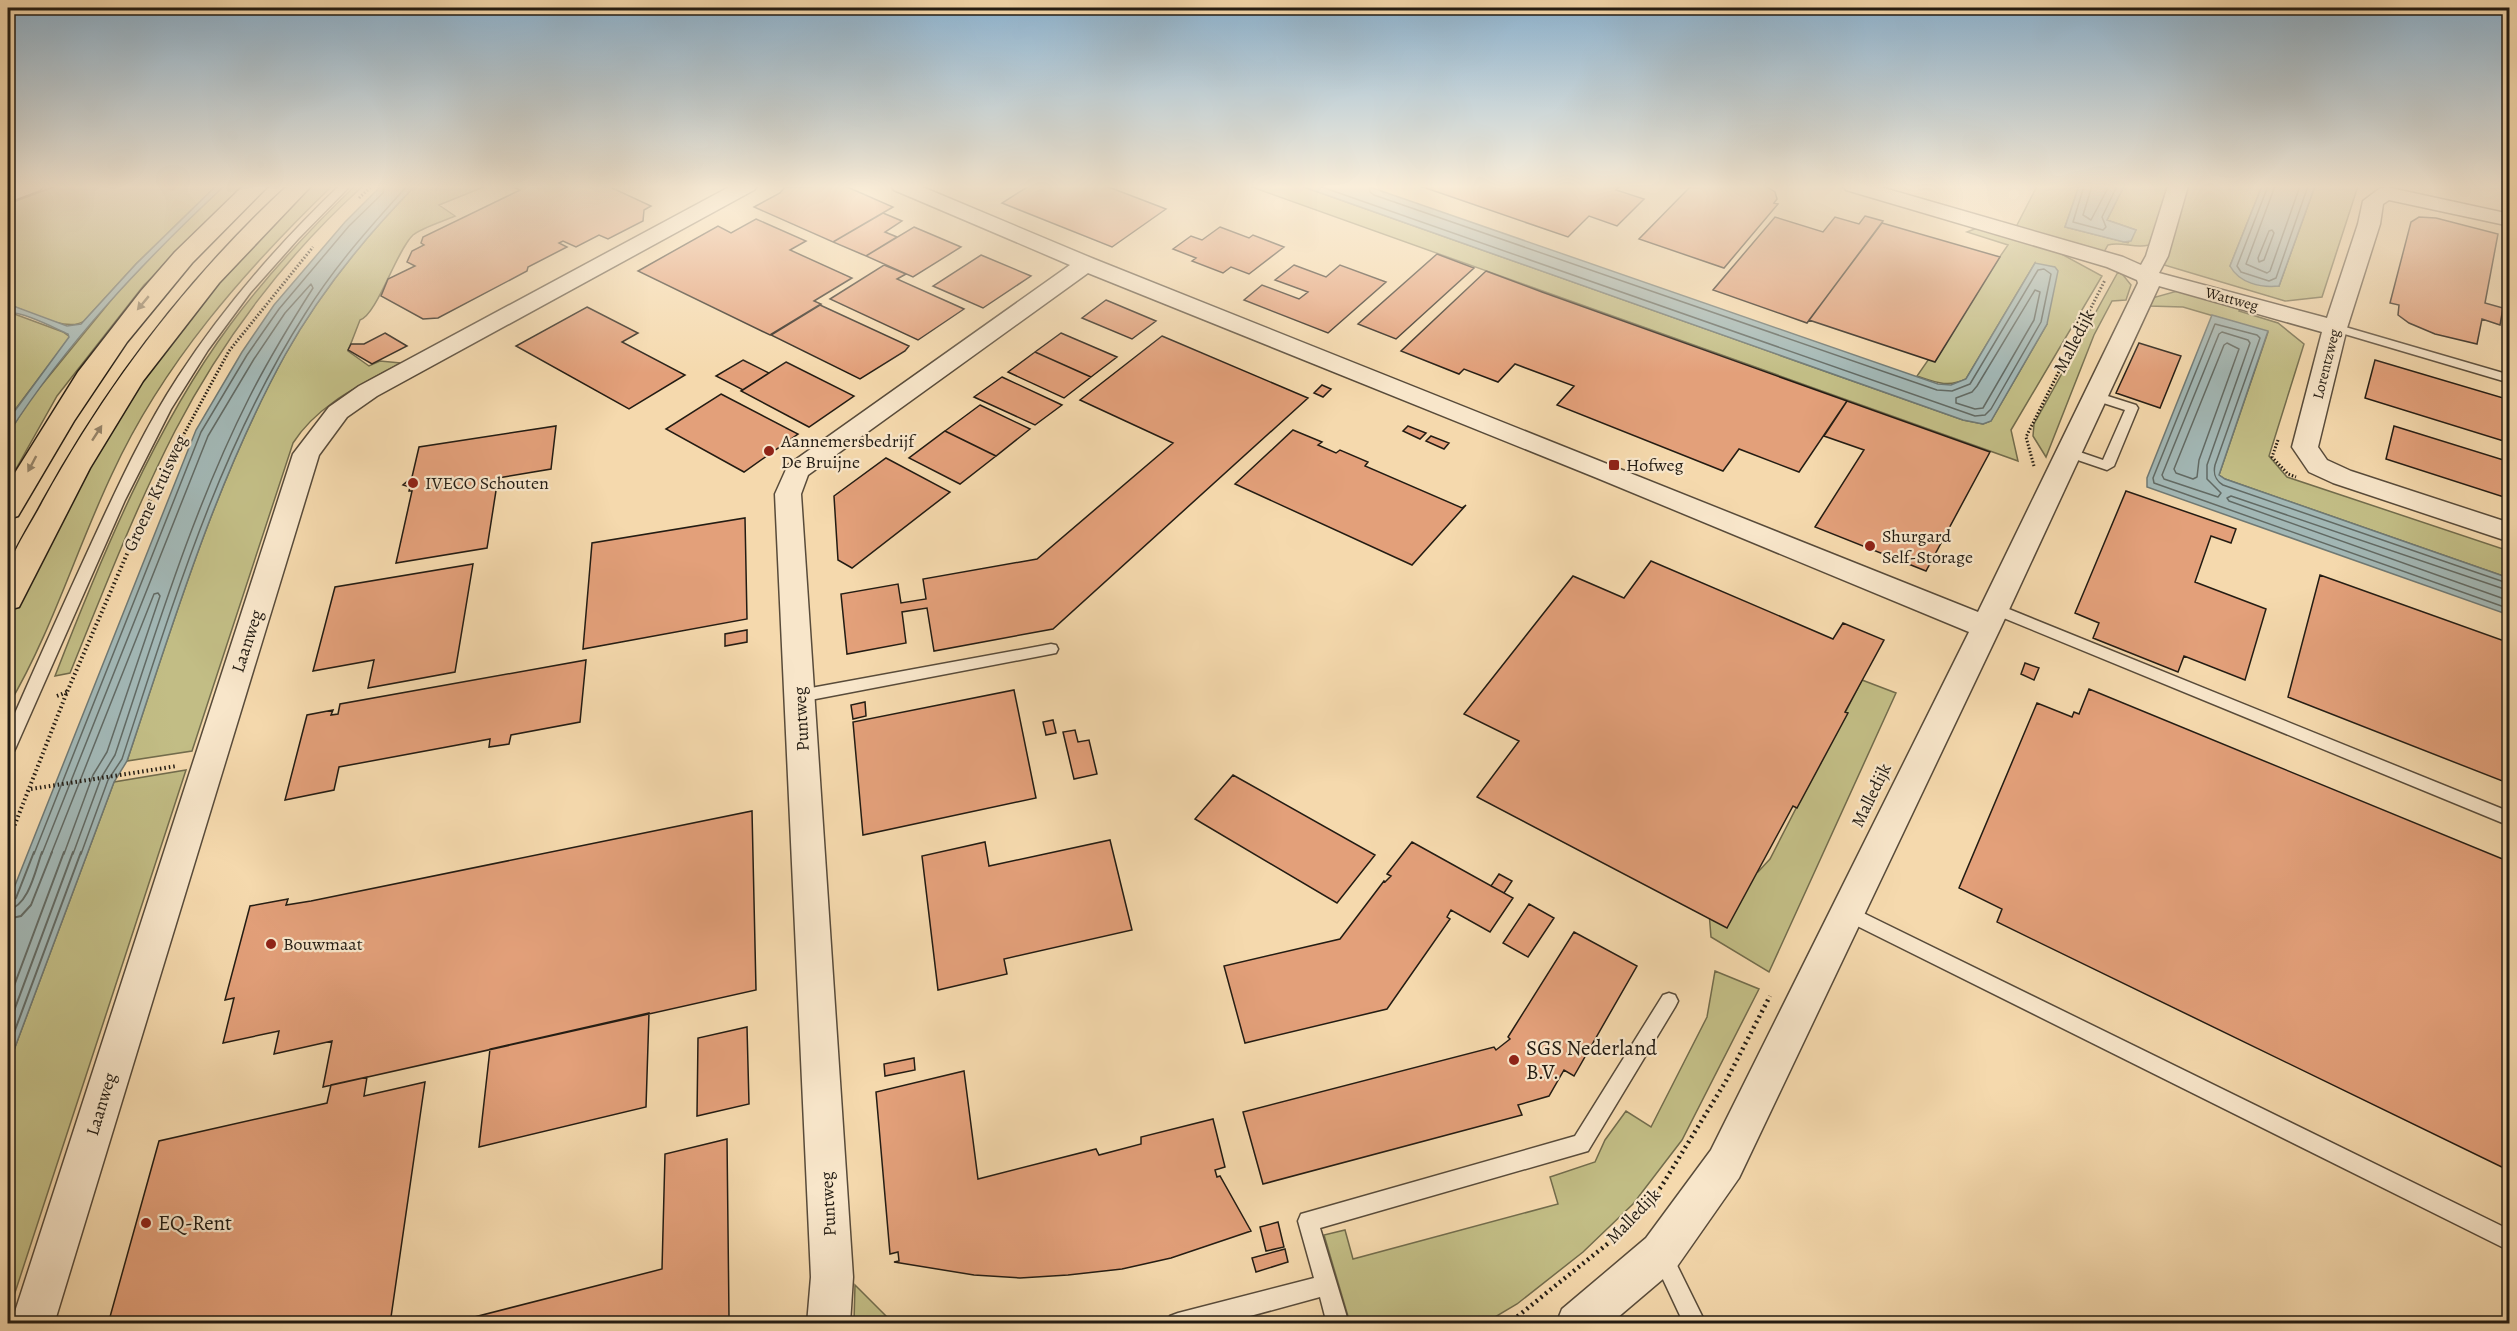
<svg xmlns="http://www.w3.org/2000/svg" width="2517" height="1331" viewBox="0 0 2517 1331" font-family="Alegreya,serif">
	<rect width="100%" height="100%" fill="#f5d9ad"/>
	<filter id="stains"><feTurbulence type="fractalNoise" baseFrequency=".00333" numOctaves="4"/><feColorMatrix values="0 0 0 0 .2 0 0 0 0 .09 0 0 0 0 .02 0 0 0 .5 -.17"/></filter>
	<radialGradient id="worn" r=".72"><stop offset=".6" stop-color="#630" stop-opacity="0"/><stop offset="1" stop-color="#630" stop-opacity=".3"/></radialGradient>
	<path fill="#c2bd85" stroke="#726c4c" stroke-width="1.5" d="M56,186H216L136,264L84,321C67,333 27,311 8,304V204Z
		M224,186H248L144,285L57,396L8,483V434L31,398L117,293L171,236Z
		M311,186H332C245,270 163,363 112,474C76,550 51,634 8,706V622L54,528L128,397L245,250Z
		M355,186H363C287,254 222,340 175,431C135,509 103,592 70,673L55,676C100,560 155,426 230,325C267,275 310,229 355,186Z
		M415,186H486L439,205L455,216C444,221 421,228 413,235C396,251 377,315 360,320L348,351L369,366L380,361L401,363C361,385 318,404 293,443L192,751L127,761C173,624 215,482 285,355C319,294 366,236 415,186Z
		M1249,186H1301L1963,420L1983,424L1991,421L2047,324L2035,263L1966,379C1948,388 1935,382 1917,376L2008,245L1967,232L1977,228L2054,250L2102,276L2011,430L2018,461Z
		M2037,186H2079L2065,227L2128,243L2136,230L2107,220L2124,186H2170L2149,245C2135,249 2122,241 2108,245L2104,252L2016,227Z
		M2187,186H2262L2230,266L2279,286L2315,186H2358L2322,297L2285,301L2161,264Z
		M2118,272L2123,275L2131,285L2126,300L2112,301L2094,335L2046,457L2033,436L2034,424Z
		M2181,290L2241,306L2239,311L2278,323L2304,344L2269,456L2287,477L2509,551V578L2225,479L2219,475L2268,332L2183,307L2149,306L2152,298Z
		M9,312L63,332L70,337L8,419V313Z
		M1862,680L1896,693L1769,972L1711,937L1709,912L1740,866L1758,872L1770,859Z
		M186,770L8,1314V1066L114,782Z
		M1715,971L1759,989L1682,1140L1633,1204L1583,1252L1517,1304L1485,1323H1350L1324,1235L1345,1230L1353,1259L1558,1204L1550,1177L1595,1162L1605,1140L1626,1111L1651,1127L1707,1017Z
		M855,1285L889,1319L888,1323H854Z"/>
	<path fill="#a2b7b5" stroke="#6f7974" stroke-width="1.5" d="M216,186H224C143,262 68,341 8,434V422L11,416L69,337L68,334C54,328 22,311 8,313V304L67,326L81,324L136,264Z
		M381,186H415C366,236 319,294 285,355C215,482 173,624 127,761L114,782L8,1066V903L196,430L242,352L274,305L345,222Z
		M1301,186H1367L1938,384L1951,385L1966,379L2035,263L2055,267L2058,271L2047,324L1991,421L1983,424L1963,420Z
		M2079,186H2124L2107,220L2136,230L2131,241L2124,242L2065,227Z
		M2262,186H2315L2279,286C2261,288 2239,283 2230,266Z
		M2212,315L2268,331L2219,475L2225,479L2509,578V615L2147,487V478Z"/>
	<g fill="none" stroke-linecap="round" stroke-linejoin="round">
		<path stroke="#626a64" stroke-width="1.5" d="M1319,186L1975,416L1985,415L1991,409L2041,322L2051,274L2044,269L2038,270L1970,384L1952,391L1937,390L1374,195L1370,192L1369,186
			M2084,186L2073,222L2103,230L2106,227L2102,217L2117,186
			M2092,186L2083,215L2091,220L2109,186
			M2268,186L2237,266L2241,272L2269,281L2276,278L2308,186
			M2275,186L2246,264L2267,273L2270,271L2300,186
			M2272,230L2274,233L2264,260L2259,262L2258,258L2269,231Z
			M2035,290L2040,292L2034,320L1983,408L1975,409L1956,403V398L1972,392L1977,386Z
			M2222,332L2248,340L2250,343L2207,465V479L2221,493L2218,497L2164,479L2162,475L2219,334Z
			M2227,343L2239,349L2199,460L2197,477L2193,479L2176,473L2174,469L2224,345Z
			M2510,584L2223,485C2215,480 2213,474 2215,465L2260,338L2257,335L2215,324L2153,478L2154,483L2510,609
			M2510,591L2231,496L2227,498L2229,501L2510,601
			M34,854L201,432L247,355L279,309L349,226L383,193L384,186
			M42,854L208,436L254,359L285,313L311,284L313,288C290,324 268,360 249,398C192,511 155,635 115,755L101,778L73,854
			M51,854L154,594L158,593L160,596L107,752L93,775L64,854
			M81,854L108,780L122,759C172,607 218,450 305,314C334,267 370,227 407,186"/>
		<path stroke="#626a64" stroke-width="2" d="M8,903L16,898L34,852
			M8,910C29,905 35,871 42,852
			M8,919L21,916L31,905L52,852
			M8,1002L64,852
			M8,1027L73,852
			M8,1049L81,852"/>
	</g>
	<path fill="#e3a07a" stroke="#231c13" stroke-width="1.5" d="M511,186H608L651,206L644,210L643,221L608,239L599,235L576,247L563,241L559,243L567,247L528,267L527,271L438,318L423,319L381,296L388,279L415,266L407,262L412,251L424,245L421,243L423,237L520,190Z
		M845,186L893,207L833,242L754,207L780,193L785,187Z
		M1029,186H1106L1166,209L1112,247L1002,203Z
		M1420,186H1620L1616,190L1644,199L1617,226L1589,216L1568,237Z
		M1691,186H1766L1775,192L1777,199L1774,203L1778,204L1724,268L1639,239Z
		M883,213L902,221L885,232L897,237L866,256L833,242Z
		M1865,216L1883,221L1807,323L1713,290L1775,217L1823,232L1835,217L1859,224Z
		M2419,217L2436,218L2498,234L2485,303L2503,308L2500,325L2482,319L2477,344L2435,334L2409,323L2398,315L2399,305L2390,303L2411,222Z
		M756,219L806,241L790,250L852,278L814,301L821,304L770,335L638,271L718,226L731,233Z
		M1882,223L2000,257L1935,362L1809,320Z
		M914,227L961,247L913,277L866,256Z
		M1220,227L1249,238L1253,235L1284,247L1249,274L1231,267L1223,273L1192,261L1196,258L1173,249L1191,236L1202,240Z
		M1437,254L1474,268L1396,339L1358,324Z
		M981,255L1031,276L983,308L933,286Z
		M884,265L906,274L897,279L964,309L918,340L830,299Z
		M1294,265L1326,277L1340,265L1386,282L1328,333L1244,300L1262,285L1299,299L1308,292L1275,280Z
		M1486,271L1542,292L1847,401L1799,472L1739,449L1723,471L1557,405L1574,386L1515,364L1498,382L1464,369L1459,374L1401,351Z
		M1106,300L1156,321L1132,339L1082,318Z
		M820,305L909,346L905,351L860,379L771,335Z
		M587,307L638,333L622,342L685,375L629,409L516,346Z
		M385,333L407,346L372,364L348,350L351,344H364Z
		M1061,333L1117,357L1091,377L1035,352Z
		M1162,336L1308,398L1053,629L934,651L927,608L902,612L906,643L847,654L841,594L898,584L901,603L926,599L923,579L1037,559L1173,443L1080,400Z
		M2139,343L2181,356L2160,408L2116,393Z
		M1035,352L1091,377L1064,398L1008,372Z
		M743,360L769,373L743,390L716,376Z
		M2375,360L2510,400V443L2365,398Z
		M786,362L854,396L809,427L741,391Z
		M1002,377L1062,405L1035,425L974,397Z
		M1322,385L1331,389L1323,397L1314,393Z
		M721,394L798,434L744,472L666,429Z
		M1847,401L1990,452L1926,571L1815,527L1864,450L1824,436Z
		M980,405L1030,429L996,456L945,431Z
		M556,426L551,469L498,478L487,548L396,563L412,491H409L410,487L403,485L412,477L419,447Z
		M1408,426L1426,433L1420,439L1403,431Z
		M2394,426L2510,462V499L2386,459Z
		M1293,430L1322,442L1318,445L1336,453L1340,450L1368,462L1365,466L1462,508L1466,505L1412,565L1235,484Z
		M945,431L996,456L960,484L909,458Z
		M1431,436L1449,443L1444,449L1426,441Z
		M886,458L950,492L852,568L838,560L834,496Z
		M2126,491L2236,529L2231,543L2211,536L2195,582L2266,609L2245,680L2184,656L2178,672L2093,638L2099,623L2075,613Z
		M745,518L747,619L583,649L592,543Z
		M1651,561L1833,639L1843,623L1884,640L1845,712L1848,713L1797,808L1793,806L1727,928L1477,797L1519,741L1464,714L1573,576L1624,598Z
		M473,564L455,672L368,688L374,660L313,671L335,587Z
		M2320,575L2510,643V784L2288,697Z
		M747,630V642L725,646V634Z
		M586,660L580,722L511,735L509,744L489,747L490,739L339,767L334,790L285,800L307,715L333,710L331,715L338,714L340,704Z
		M2025,663L2039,668L2034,680L2021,674Z
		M2089,689L2510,862V1171L1997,922L2002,909L1959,888L2037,703L2072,717L2074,712L2079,714Z
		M1014,690L1036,798L863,835L853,722Z
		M865,702L866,716L853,719L851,705Z
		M1053,720L1056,733L1046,735L1043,722Z
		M1075,730L1078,742L1089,740L1097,774L1074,779L1063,732Z
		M1233,775L1375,855L1337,903L1195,819Z
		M752,811L756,990L323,1087L332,1041L274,1054L279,1031L223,1043L234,998L225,1000L250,906L288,899L286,905L311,901Z
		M1110,840L1132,930L1004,959L1007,974L938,990L922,856L985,842L989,866Z
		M1412,842L1513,898L1490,932L1451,910L1447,917L1450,919L1387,1009L1245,1043L1224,966L1340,939L1384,881L1385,882L1391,876L1387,874Z
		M1499,874L1512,881L1504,893L1491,886Z
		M1529,904L1554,918L1528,957L1503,943Z
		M1574,932L1637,966L1574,1076L1564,1070L1549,1096L1518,1105L1522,1115L1263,1184L1243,1112L1494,1047L1496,1050L1510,1039L1508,1037Z
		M649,1013L646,1107L479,1147L490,1049Z
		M747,1027L749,1104L697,1116L698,1038Z
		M914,1058L915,1070L885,1076L884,1064Z
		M964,1071L978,1179L1096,1149L1099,1155L1141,1144V1137L1213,1119L1225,1167L1215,1170L1217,1177L1220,1176L1251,1231L1171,1258L1122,1269L1068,1275L1020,1278L974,1275L894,1262L899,1261L898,1252L890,1254L876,1092Z
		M367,1077L364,1096L425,1082L390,1324H108L159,1141L327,1103L331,1085Z
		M727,1139L729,1317L703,1324H447L662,1269L665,1154Z
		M1278,1222L1284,1247L1266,1251L1260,1227Z
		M1285,1249L1288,1262L1256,1272L1252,1258Z"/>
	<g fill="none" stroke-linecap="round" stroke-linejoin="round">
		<defs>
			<path id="service" d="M339,186H350L298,239L250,293L208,350L171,409L125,500L16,747L14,751L8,753V730L12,720C38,660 65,601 92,542C118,486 144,429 178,377C224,307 278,244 339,186Z
				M2335,324L2510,375V383L2331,330V326Z
				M2095,392L2136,405L2138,408L2114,466L2107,470L2063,455L2062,452L2068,448L2103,460L2125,410L2091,399L2089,396L2091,393Z
				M1994,603L2510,812V826L1989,612L1987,608L1989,604Z
				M1051,644L1056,645L1058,649L1056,653L1051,654L800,702L795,700L792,696L795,692L800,690Z
				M1847,905L2510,1230V1251L1841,918L1838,913L1841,908Z
				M1669,993L1675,995L1678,1001L1675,1007L1588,1151L1320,1228L1349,1324H1327L1320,1297L1221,1324H1167L1170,1316L1178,1313L1314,1278L1298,1221L1301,1214L1575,1136L1663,995Z
				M1662,1246L1669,1249L1706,1324H1684L1652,1256L1655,1249Z"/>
			<path id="minor" d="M14,186H43L40,190L8,202V189Z
				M731,186H757L754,190L377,396L347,417L319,455L54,1324H11L293,454L329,407L359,386Z
				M891,186H920L1094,259L1978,612L2138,283L2137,280L2107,267L1846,190L1843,186H1877L2123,257L2141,265L2146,256L2168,186H2188L2168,256L2159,273L2327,318L2358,224L2363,201L2379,189L2386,187L2510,214V226L2389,200L2383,204L2380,224L2347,328L2318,447L2327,460L2351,471L2510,523V542L2333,483L2309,472L2292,447L2322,332L2159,286L2001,627L1739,1178L1676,1268L1610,1324H1556L1562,1309L1646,1238L1711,1150L1969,632L1597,478L1088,273L808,475L801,494L853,1277L850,1324H807L811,1277L775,494L788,465L1070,265L894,190Z"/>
			<path id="primary" d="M243,186H268L192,263L127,342L74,421L18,516L8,519V484L78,372L141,291L175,252Z
				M287,186H311L219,283L143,381L90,468L19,607L8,610C8,598 5,581 8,569C11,554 35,517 43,501C108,383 188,278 287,186Z"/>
		</defs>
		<use href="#service" stroke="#584b3a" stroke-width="3"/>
		<use href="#minor" stroke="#584b3a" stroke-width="3"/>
		<use href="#primary" stroke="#231c13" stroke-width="3"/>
		<path stroke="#231c13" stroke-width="3" stroke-dasharray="1.5 2" stroke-linecap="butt" d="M359,198L372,186
			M2278,440L2272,457L2288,474L2296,477
			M2034,466L2026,437L2105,280
			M159,480L229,351L313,247"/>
		<path stroke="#231c13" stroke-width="4" stroke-dasharray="1.5 3" stroke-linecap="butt" d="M57,696L67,692
			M31,789L177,766
			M8,842L67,692L160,478"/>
		<path stroke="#231c13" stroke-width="4.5" stroke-dasharray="2 4" stroke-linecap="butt" d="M1508,1324L1627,1228L1661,1187L1726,1081L1770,996"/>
		<use href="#service" fill="#f8e6ca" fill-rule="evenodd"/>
		<use href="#minor" fill="#f8e6ca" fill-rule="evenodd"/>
		<use href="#primary" fill="#f5d9ad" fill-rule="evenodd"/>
	</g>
	<defs><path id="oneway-solid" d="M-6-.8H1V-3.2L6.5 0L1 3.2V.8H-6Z" transform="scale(1.5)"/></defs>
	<g fill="#968468">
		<use href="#oneway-solid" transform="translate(143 303) rotate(130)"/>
		<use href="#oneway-solid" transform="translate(97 433) rotate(-57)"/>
		<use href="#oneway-solid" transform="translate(32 464) rotate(118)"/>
	</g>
	<linearGradient id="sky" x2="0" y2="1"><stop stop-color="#8cb5d4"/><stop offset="0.5" stop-color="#faeeda"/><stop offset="1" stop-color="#faeeda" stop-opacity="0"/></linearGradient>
	<rect width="2517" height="373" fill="url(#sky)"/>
	<g fill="#8f2418" stroke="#f8e6ca" stroke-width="2">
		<circle cx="769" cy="451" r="6"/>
		<rect x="1608" y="459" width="12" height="12" rx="3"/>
		<circle cx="413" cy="483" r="6"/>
		<circle cx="1870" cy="546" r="6"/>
		<circle cx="271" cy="944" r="6"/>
		<circle cx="1514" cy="1060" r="6"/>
		<circle cx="146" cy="1223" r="6"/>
	</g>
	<g text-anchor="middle" stroke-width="4.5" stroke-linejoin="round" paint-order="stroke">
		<g font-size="15" fill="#231c13" stroke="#f8e6ca">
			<text transform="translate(2232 299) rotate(15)" y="5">Wattweg</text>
			<text transform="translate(2326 364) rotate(-76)" y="5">Lorentzweg</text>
		</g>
		<g font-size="18" fill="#231c13" stroke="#f8e6ca">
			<text transform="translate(2074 341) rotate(-63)" y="6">Malledijk</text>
			<text transform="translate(155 493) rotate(-65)" y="6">Groene Kruisweg</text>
			<text transform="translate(247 641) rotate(-72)" y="6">Laanweg</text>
			<text transform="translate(801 719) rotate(-93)" y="6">Puntweg</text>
			<text transform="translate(1871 795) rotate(-64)" y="6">Malledijk</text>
			<text transform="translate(101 1104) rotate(-73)" y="6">Laanweg</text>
			<text transform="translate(828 1204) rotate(-93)" y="6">Puntweg</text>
			<text transform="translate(1633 1216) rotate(-46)" y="6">Malledijk</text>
		</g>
		<g font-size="18" fill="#231c13" stroke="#f8e6ca" text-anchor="start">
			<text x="781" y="447">Aannemersbedrijf<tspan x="781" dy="21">De Bruijne</tspan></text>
			<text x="1626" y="471">Hofweg</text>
			<text x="425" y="489">IVECO Schouten</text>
			<text x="1882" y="542">Shurgard<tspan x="1882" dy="21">Self-Storage</tspan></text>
			<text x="283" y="950">Bouwmaat</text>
		</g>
		<g font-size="21" fill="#231c13" stroke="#f8e6ca" text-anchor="start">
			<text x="1526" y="1055">SGS Nederland<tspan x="1526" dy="24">B.V.</tspan></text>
			<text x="158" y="1230">EQ-Rent</text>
		</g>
	</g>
	<rect width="2517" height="1331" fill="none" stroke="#f5d9ad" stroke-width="30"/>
	<rect x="9" y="9" width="2499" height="1313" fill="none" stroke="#231c13" stroke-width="3"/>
	<rect x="15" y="15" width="2487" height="1301" fill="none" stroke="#231c13" stroke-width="1.5"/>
	<rect width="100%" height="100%" filter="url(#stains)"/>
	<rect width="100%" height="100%" fill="url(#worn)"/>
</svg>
